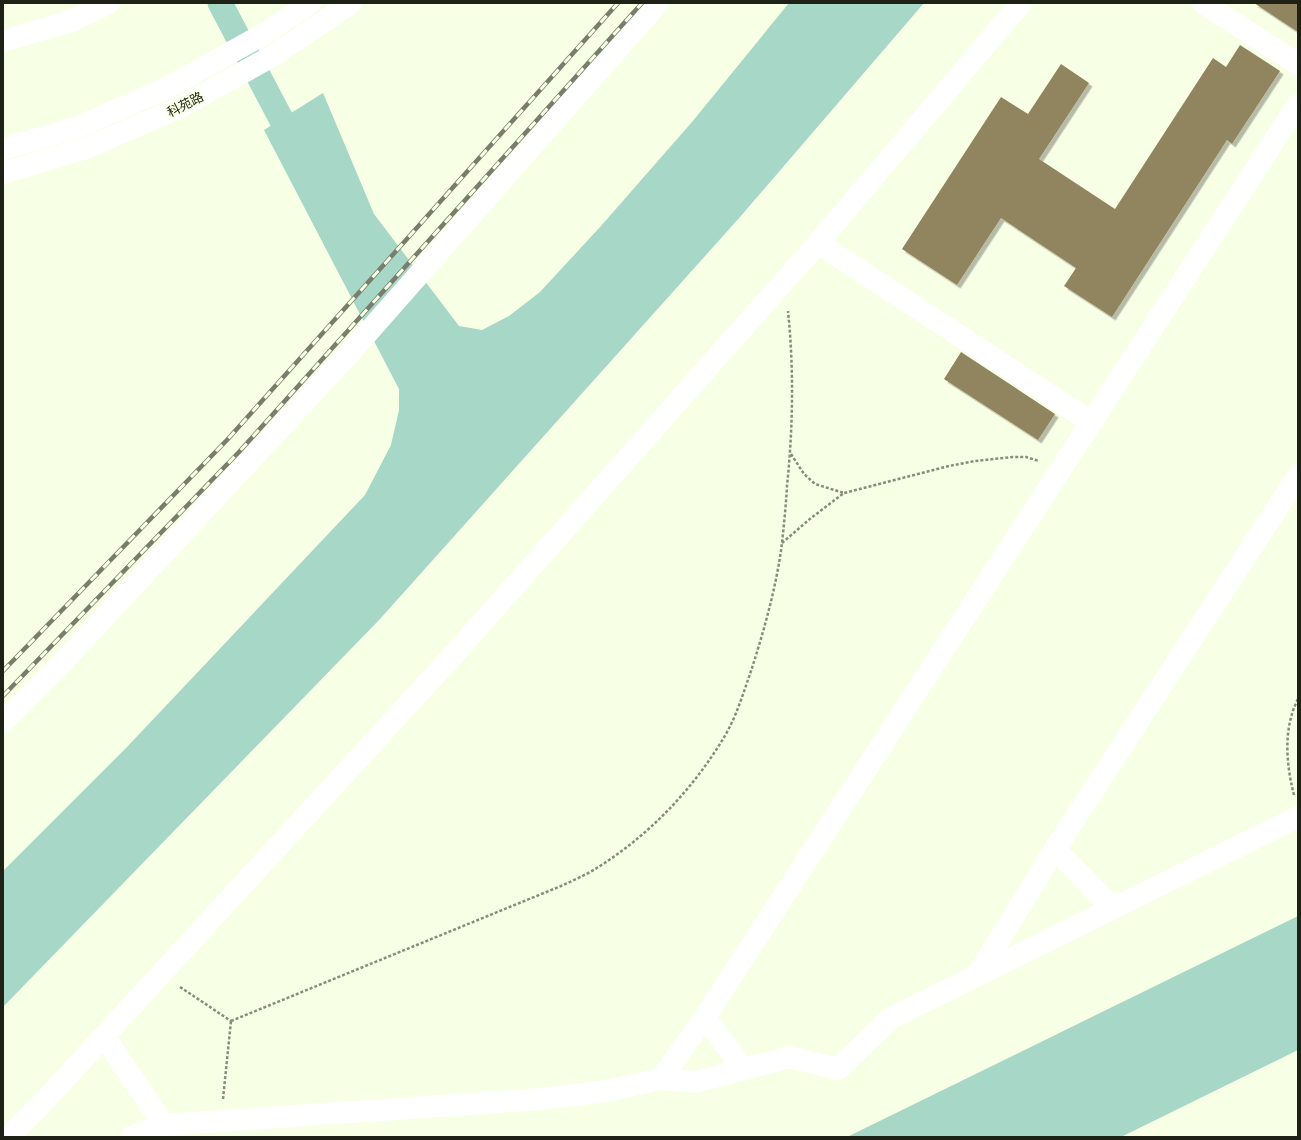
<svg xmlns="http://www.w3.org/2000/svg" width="1301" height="1140" viewBox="0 0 1301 1140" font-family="Overpass,'Noto Sans SC',sans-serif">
	<defs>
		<filter id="shadow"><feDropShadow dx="3.5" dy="3.5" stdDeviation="0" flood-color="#0004"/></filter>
	</defs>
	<rect width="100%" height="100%" fill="#f7ffe4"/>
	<path fill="#a6d7c7" d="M789,3H924L740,217L380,619L3,1007V871L127,747L365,495L391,445L399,410V389L264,130L323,93L374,214L459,326L482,330L509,316L540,292L601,226L692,122Z
		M1298,916V1050L1121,1137H847Z"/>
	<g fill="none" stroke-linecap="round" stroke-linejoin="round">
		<path stroke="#a6d7c7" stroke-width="25" d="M220,3L297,149"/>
	</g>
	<path fill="#91855f" filter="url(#shadow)" d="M1254,3H1298V32Z
		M1240,45L1280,71L1232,144L1227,140L1112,317L1064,286L1076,268L1001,218L957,285L902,249L1001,97L1028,114L1061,64L1089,83L1039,159L1115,209L1213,58L1226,67Z
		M961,352L1055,414L1038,440L944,379Z"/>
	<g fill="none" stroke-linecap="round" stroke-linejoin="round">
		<path stroke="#878d79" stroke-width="2.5" stroke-dasharray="3 2" stroke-linecap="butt" d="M791,454L804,474L815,484L844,493
			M782,543L811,518L844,493L949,466L975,461L1013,457H1026L1039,461
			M1294,795C1286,764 1283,728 1298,699
			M180,987L231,1021
			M231,1021L561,886C574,880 588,874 600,866C650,834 692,790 723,739C736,718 743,694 751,671C764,631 777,584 782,543C784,524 786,505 787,486C793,428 794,369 788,311
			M223,1099L231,1021"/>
		<path stroke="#fff" stroke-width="22" d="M1203,3L1298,64
			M3,41L71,21L109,3
			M3,149L78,127L167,88L264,34L310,3
			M3,173L86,148L177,109L276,54L351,3
			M818,243L1091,422
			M3,722L58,667L348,355L658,3
			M1055,849L1113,908
			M977,976L1055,849L1298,476
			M705,1017L744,1070
			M104,1036L164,1125
			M661,1079L705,1017L1298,104
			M9,1137L49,1096L456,652L818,243L1021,3
			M131,1137L164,1125L542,1099L606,1091L661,1079L695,1082L790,1057L838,1069L891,1018L1298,817"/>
		<defs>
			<path id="rail" d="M3,671L227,440L618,3
				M3,696L239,452L642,3"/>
		</defs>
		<use href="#rail" stroke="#797e6c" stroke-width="4.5"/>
		<use href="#rail" stroke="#f7ffe4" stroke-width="3" stroke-dasharray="9" stroke-linecap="butt"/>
	</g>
	<g text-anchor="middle" stroke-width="4" stroke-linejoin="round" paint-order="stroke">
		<g font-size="13" fill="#1e2115" stroke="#f7ffe4">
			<text transform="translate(185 104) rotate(-27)" y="5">科苑路</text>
		</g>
	</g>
	<rect width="1301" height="1140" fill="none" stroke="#1e2115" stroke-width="8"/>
</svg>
